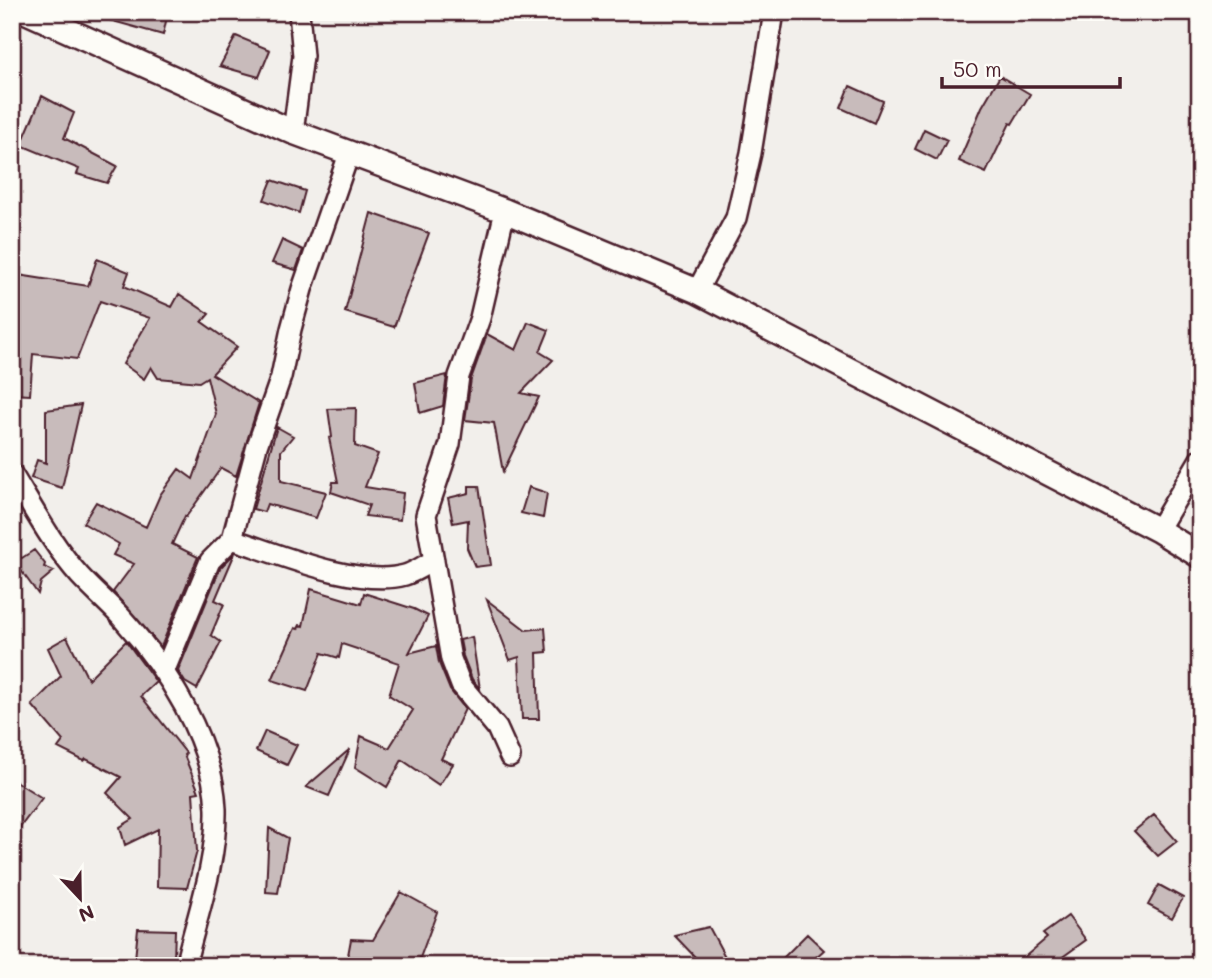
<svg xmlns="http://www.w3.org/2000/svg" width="1212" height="978" viewBox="0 0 1212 978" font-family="Mali,sans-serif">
	<rect width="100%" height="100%" fill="#f2efeb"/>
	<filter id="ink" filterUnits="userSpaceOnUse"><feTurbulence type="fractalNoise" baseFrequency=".0143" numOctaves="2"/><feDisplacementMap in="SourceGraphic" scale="14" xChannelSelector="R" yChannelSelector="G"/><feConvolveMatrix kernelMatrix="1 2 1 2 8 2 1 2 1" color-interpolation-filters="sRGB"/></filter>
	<g filter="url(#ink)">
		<path fill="#c8bbbb" stroke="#4a1f2b" stroke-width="2" d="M102,12H168L163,35L102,18Z
			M236,36L270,50L259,77L220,66Z
			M1000,76L1030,94L1012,124L1010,123L986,173L959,161L982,107Z
			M850,86L883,101L874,123L841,108Z
			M42,96L74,113L64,138L117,166L107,183L77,174L79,169L21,145Z
			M924,129L947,140L937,160L915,149Z
			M272,180L305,191L299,213L264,200Z
			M371,213L429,233L394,327L345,312Z
			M282,240L303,250L296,270L272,263Z
			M97,259L129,272L124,286L172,307L179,294L209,314L202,322L237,347L212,374L259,403L236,476L221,468L186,517L185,516L172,544L198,557L161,647L113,592L134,564L113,555L119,544L83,523L96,502L146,527L160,495L179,469L193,479L216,414L207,377L199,382L158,378L151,367L144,379L123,364L150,318L100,301L77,359L33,354L30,395L12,394L17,353L15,352L16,310L13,309L18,275L88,286Z
			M528,322L549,330L540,352L553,360L521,393L539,397L503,472L494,423L465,420L471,379L487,334L516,350Z
			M447,375L443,406L420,413L415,383Z
			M81,405L62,488L31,478L37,460L46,463V410Z
			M356,408L355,446L378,454L365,487L403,493L400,520L365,516L369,505L331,492L333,482H338L329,438L332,437L328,409Z
			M277,427L293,436L281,451V481L326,492L316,518L267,504L264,512L253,509Z
			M469,486H479L491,565L475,567L467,548L468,520L453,523L448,498L469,493Z
			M529,487L547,493L543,518L521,513Z
			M34,550L45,564L44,567L54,571L41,582L38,594L12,558V554L22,558Z
			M235,553L215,600L224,604L211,635L221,642L197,689L185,682L178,671L220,568Z
			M311,589L361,604L364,593L414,609L428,616L409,653L436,646L439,663L450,690L465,709L441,759L453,764L439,785L402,760L387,787L355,767L361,736L389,748L413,710L389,695L399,663L342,644L339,658L322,653L307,691L272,680L295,628L298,629L300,625L303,626Z
			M487,600L526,630L545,628L547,652L537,653L539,719H522L519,657L510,660Z
			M67,637L88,679L126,641L156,682L141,696L186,753L184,755L199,792L193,793L197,851L187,888L157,887L158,829L125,845L120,827L133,819L107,793L121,777L86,759L84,761L58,748L63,741L32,705L61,676L48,648Z
			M472,637L480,689L472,679L463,656L460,640Z
			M265,731L297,745L287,765L256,751Z
			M350,749L329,796L306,787Z
			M12,779L42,798L12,838Z
			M1154,815L1177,841L1158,856L1134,831Z
			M269,828L288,838L278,893L266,892Z
			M1159,885L1183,898L1172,918L1148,905Z
			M401,892L437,912L417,966H346L351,939L373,940Z
			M1068,916L1086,940L1050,966H1014L1047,938L1043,934Z
			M709,927L730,966H700L698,960L674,935Z
			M138,929L175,930L174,959H135Z
			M807,934L824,950L806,966H797L783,958Z"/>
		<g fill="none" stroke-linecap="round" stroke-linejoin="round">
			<defs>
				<path id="minor" d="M293,132L303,56L299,12
					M505,211L480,318L459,376L450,444L426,515L451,659L461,685L497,728L510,757
					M697,291L736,218L751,153L774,12
					M12,474C33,508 53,546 80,576C93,590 108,603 121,617C166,667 213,740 216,809C217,858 200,907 188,954
					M1158,530L1200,459
					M232,539C278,554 358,588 405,575C415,572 425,565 434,560
					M164,672L210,561L232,539L257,446L281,377L291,329L302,289L349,154"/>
				<path id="tertiary" d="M27,12L293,132L505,211L697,291L1158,530L1200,556"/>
			</defs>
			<use href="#minor" stroke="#4a1f2b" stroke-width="24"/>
			<use href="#tertiary" stroke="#4a1f2b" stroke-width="28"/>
			<use href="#minor" stroke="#fdfcf7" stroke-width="19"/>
			<use href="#tertiary" stroke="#fdfcf7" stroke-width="23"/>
		</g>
	</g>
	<rect width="1212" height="978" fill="none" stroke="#fdfcf7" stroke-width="42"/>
	<rect x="21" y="21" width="1170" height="936" fill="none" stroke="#4a1f2b" stroke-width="2.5" filter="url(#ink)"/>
	<g transform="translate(80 898) rotate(158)" stroke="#fdfcf7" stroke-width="5" paint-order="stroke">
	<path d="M0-5L12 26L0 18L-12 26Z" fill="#4a1f2b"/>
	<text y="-10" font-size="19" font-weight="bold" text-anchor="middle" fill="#4a1f2b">N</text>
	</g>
	<path d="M942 77v10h178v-10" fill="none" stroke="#4a1f2b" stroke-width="3.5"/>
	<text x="953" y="77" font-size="21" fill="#4a1f2b" stroke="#fdfcf7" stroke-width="5" paint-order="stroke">50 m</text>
</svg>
